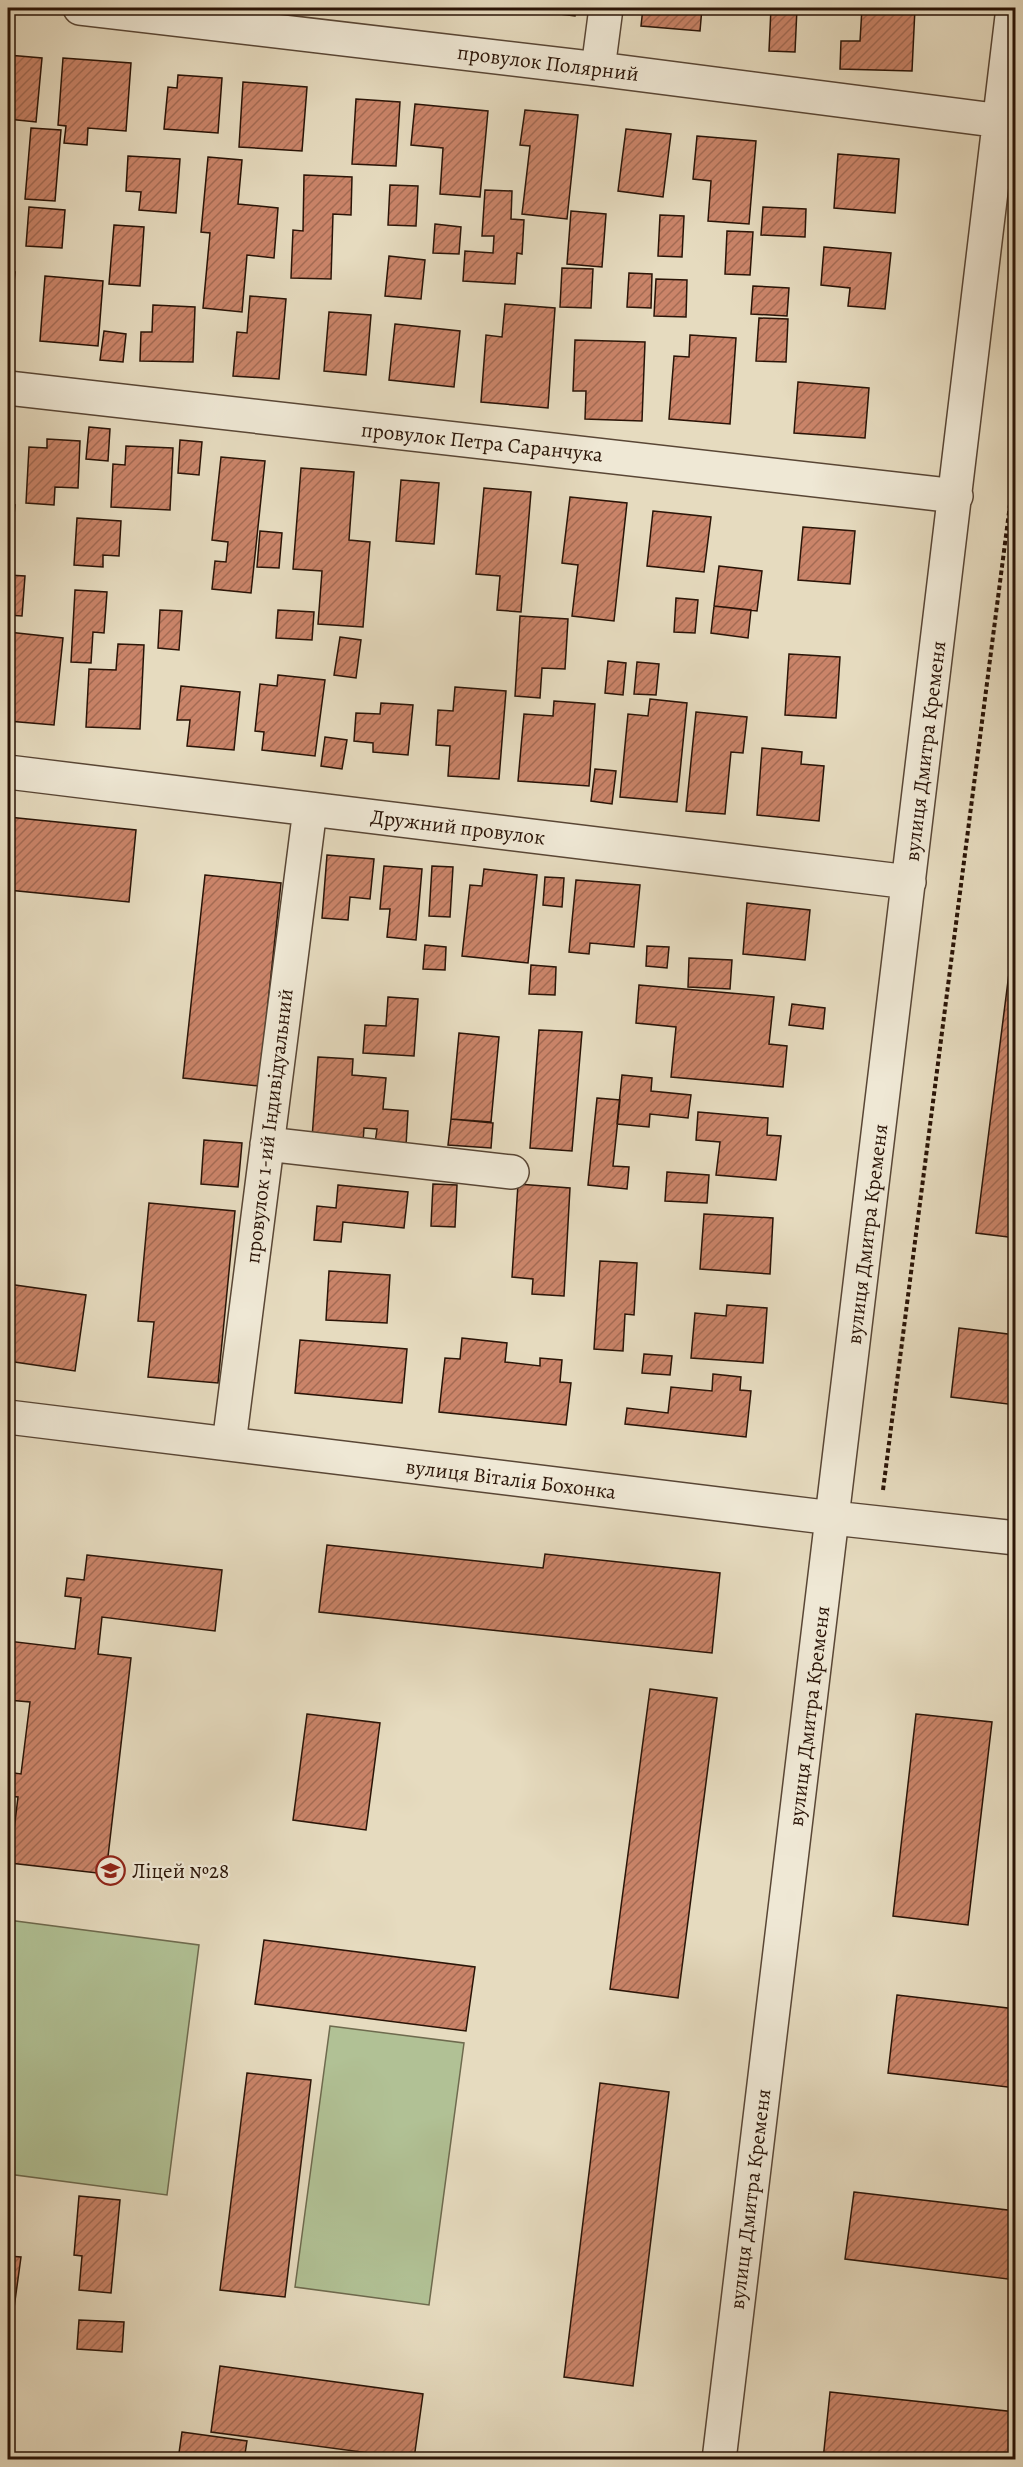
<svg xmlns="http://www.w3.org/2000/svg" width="1023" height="2467" viewBox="0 0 1023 2467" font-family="Alegreya,serif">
	<defs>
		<pattern id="building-hatch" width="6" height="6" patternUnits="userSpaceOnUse" patternTransform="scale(1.5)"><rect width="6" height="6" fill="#ca8469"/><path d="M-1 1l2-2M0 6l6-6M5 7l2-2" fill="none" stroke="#a46b54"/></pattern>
	</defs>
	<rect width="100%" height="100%" fill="#e6dbbf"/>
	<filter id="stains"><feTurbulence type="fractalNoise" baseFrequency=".00333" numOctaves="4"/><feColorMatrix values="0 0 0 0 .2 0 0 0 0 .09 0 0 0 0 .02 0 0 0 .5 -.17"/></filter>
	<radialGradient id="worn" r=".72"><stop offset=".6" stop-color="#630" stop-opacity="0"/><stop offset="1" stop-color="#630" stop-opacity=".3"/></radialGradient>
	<path fill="#b1c195" stroke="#6e6a4e" stroke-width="1.5" d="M8,1920L199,1945L167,2195L8,2174Z
		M330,2026L464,2043L429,2305L295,2287Z"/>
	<path fill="url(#building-hatch)" stroke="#2a1407" stroke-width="1.5" d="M510,8H576L575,16Z
		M643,8H702L700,31L641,26Z
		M771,8H797L795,52L769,51Z
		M862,8H915L912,71L840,69L841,41H860Z
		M8,55L42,58L36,122L8,119Z
		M63,58L131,63L126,131L88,128L87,145L64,143L66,126L58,125Z
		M178,75L222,78L218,133L164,129L168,87L177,88Z
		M243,82L307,87L302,151L239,147Z
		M356,99L400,102L396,166L352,164Z
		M415,104L488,111L480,197L440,194L443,148L411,145Z
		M525,110L578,115L567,219L522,214L530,146L520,145Z
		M31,128L61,130L55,201L25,199Z
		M626,129L671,134L663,197L618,191Z
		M697,136L756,141L749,224L708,221L711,181L693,179Z
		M838,154L899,159L895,213L834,208Z
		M128,156L180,159L176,213L139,210L141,192L126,191Z
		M208,157L242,160L238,204L278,208L274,258L247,255L242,312L203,308L210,233L201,232Z
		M304,175L352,177L351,215L333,214L331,279L291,278L293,230L303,231Z
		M390,185L418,186L416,226L388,225Z
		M485,190L512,191L511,219L524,220L522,254L517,253L515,284L463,281L465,251L493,253L494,236H482Z
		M29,207L65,210L62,248L26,246Z
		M763,207L806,209L805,237L761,235Z
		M571,211L606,214L602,267L567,264Z
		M660,215L684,216L682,257L658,256Z
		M435,224L461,227L459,254L433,253Z
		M114,225L144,227L140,286L109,284Z
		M727,231L753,232L750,275L725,274Z
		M824,247L891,253L885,309L848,306L850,288L821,285Z
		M389,256L425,260L421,299L385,296Z
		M562,268L593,269L591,308L560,307Z
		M8,272H15L9,336H8Z
		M629,273L652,274L651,308L627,307Z
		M45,276L103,281L98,346L40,341Z
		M656,279L687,280L686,317L654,316Z
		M753,286L789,288L787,316L751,314Z
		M250,296L286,299L279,379L233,376L237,332L247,333Z
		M505,304L555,308L548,408L481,402L486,335L502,337Z
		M153,305L195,307L193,362L140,361L141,332H152Z
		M329,312L371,315L366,375L324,371Z
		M759,318L788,319L786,362L756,361Z
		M395,324L460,331L454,387L389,380Z
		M104,331L126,334L123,362L100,360Z
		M690,335L736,338L730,424L669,419L674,356L689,357Z
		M575,340L645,342L642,421L585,419L586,391H573Z
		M798,382L869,388L865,438L794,433Z
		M89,427L110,429L108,461L86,459Z
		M47,439L80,441L78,488L55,487L54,505L26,503L29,447L47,448Z
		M180,440L202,442L199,475L178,473Z
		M126,446L173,448L170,510L111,507L113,464L125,465Z
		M221,457L265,461L251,593L212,589L215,561L226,562L228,542L212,540Z
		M301,468L354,472L349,540L370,542L363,627L318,624L322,571L293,569Z
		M401,480L439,483L434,544L396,541Z
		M484,488L531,492L521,612L497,610L500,576L476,574Z
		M570,497L627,503L614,621L572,616L578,565L562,563Z
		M8,504L15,505L10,556L8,555Z
		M653,511L711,517L704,572L647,566Z
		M77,518L121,521L119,556L103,555V567L74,565Z
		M803,527L855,531L850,584L798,580Z
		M260,531L282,533L279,568L257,567Z
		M719,566L762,571L757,611L714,606Z
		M8,575L25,576L22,616L8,615Z
		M75,590L107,592L104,633L93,632L91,663L71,662Z
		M676,598L698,600L695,633L674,632Z
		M714,606L751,610L748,638L711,633Z
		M160,610L182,611L179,650L158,648Z
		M278,610L314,612L312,640L276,638Z
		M520,616L568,619L565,669L542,668L540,698L515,696Z
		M8,632L63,638L54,725L8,721Z
		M340,637L361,640L356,678L334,675Z
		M118,644L144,645L140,729L86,727L89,669L116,670Z
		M789,654L840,657L836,718L785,715Z
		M608,661L626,663L623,695L605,693Z
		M637,662L659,664L656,695L634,694Z
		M278,675L325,680L315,756L262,750L264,732L255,731L260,684L277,686Z
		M181,686L240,692L234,750L187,746L190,720H177Z
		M455,687L506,691L499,779L448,776L450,746L436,745L438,710L453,711Z
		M650,699L687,703L677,802L620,797L628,714L648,716Z
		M554,701L595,704L589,786L518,781L524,714L553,716Z
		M381,703L413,705L408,755L373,752V743L354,741L356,713L380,714Z
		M696,712L747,717L743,753L731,752L725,814L686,811Z
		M325,737L347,740L342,769L321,766Z
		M762,748L802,752L801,764L824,766L819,821L757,815Z
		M595,769L616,771L612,804L591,801Z
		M8,817L136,830L129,902L8,890Z
		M327,855L374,859L370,899L350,897L348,920L322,918Z
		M384,866L422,869L416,940L387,937L390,909H380Z
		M432,866L453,867L450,917L429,916Z
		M484,869L537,875L528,963L462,956L470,885L482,886Z
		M205,875L281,883L259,1086L183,1078Z
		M545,877L564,878L562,907L543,905Z
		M576,880L640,885L634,947L590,943L589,954L569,952Z
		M747,903L810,910L805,960L743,954Z
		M1016,918V1238L976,1233Z
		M425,945L446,947L445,970L423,969Z
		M647,946L669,947L667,968L646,966Z
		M689,958L732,960L730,989L688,987Z
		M531,965L556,967L555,995L529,994Z
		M639,985L774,997L769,1044L787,1046L783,1087L671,1077L676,1027L636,1023Z
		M388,997L418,999L414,1056L363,1053L365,1025L386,1026Z
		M792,1004L825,1008L823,1029L789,1025Z
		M539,1030L582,1032L572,1151L530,1148Z
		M459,1033L499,1037L491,1122L451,1119Z
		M318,1057L353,1059L352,1075L386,1078L383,1109L408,1111L406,1146L375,1143L377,1129L364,1128L363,1142L312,1138Z
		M622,1075L652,1078L651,1091L691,1095L688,1118L650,1114L649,1127L617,1124Z
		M597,1098L620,1100L613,1166L629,1167L627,1189L588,1185Z
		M698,1112L768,1118L767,1135L781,1136L776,1180L716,1175L720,1142L696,1140Z
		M451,1119L493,1123L491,1148L448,1145Z
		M204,1140L242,1143L238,1187L201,1184Z
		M667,1172L709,1175L707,1203L665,1201Z
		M433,1184L457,1185L455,1227L431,1226Z
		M518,1184L570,1188L564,1296L532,1294L533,1279L512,1277Z
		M338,1185L408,1192L404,1228L343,1222L341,1242L314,1240L317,1206L336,1208Z
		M149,1203L235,1211L218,1383L148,1377L154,1322L138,1321Z
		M704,1214L773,1218L770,1274L700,1269Z
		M600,1261L637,1263L634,1315L625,1314L623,1351L594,1349Z
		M329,1271L390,1275L387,1323L326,1320Z
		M8,1284L86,1295L75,1371L8,1361Z
		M727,1305L767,1308L763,1363L691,1358L695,1313L726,1316Z
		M959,1328L1016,1335V1405L951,1397Z
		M462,1338L507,1343L505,1362L540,1366V1358L562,1360L560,1382L571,1383L566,1425L439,1412L445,1358L460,1359Z
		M300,1340L407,1349L402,1403L295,1393Z
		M644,1354L672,1356L670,1375L642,1373Z
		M713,1374L741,1377L740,1390L751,1391L746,1437L625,1424L627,1408L668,1413L671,1387L712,1391Z
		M327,1545L543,1568L545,1554L720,1573L712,1653L319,1612Z
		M87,1555L222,1570L215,1631L102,1617L98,1654L131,1658L106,1874L10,1863L18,1797L8,1796V1772L21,1774L30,1702L8,1700V1641L75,1649L81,1598L65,1596L67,1578L84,1580Z
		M650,1689L717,1698L678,1998L610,1989Z
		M307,1714L380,1723L366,1830L293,1820Z
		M916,1714L992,1722L968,1925L893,1916Z
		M264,1940L475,1967L466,2031L255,2004Z
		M897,1995L1016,2009V2088L888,2073Z
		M247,2073L311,2080L285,2297L220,2290Z
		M600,2083L669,2092L633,2386L564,2377Z
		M854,2192L1016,2211V2280L845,2259Z
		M79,2196L120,2200L111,2293L79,2290L82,2256L74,2255Z
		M8,2256L21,2257L11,2330H8Z
		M79,2320L124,2322L122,2352L77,2349Z
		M220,2366L423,2394L414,2459L211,2432Z
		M830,2392L1016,2412V2460H823Z
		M182,2432L247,2441L244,2460H178Z"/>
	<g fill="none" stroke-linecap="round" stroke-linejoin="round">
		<defs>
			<path id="minor" d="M80,8L598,69L1016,123
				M598,69L606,8
				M8,388L956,496
				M8,772L909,882
				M267,1144L512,1172
				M8,1417L833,1518L1016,1538
				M229,1444L310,809
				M719,2460L1013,8"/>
		</defs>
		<use href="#minor" stroke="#594635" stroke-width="36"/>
		<path stroke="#2a1407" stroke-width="4" stroke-dasharray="4.5 3" stroke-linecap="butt" d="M883,1490L1016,458"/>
		<use href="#minor" stroke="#efe8d5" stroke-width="33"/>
	</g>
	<defs>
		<symbol id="school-ring" viewBox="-11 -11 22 22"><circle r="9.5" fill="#efe8d5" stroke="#8f2418" stroke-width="1.5"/><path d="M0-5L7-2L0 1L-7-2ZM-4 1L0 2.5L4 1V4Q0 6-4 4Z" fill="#8f2418"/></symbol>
	</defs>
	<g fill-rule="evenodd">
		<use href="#school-ring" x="94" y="1854" width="33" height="33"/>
	</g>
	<g text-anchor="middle" stroke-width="4.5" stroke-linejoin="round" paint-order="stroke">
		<g font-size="21" fill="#2a1407" stroke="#efe8d5">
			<text transform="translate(548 63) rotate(7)" y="7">провулок Полярний</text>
			<text transform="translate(482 442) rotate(6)" y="7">провулок Петра Саранчука</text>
			<text transform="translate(925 751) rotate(-83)" y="7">вулиця Дмитра Кременя</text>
			<text transform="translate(458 827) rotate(7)" y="7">Дружний провулок</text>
			<text transform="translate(269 1126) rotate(-83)" y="7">провулок 1-ий Індивідуальний</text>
			<text transform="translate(867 1234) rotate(-83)" y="7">вулиця Дмитра Кременя</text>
			<text transform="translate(511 1479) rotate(7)" y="7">вулиця Віталія Бохонка</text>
			<text transform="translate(809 1716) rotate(-83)" y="7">вулиця Дмитра Кременя</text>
			<text transform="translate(750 2199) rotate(-83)" y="7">вулиця Дмитра Кременя</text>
		</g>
		<g font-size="21" fill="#2a1407" stroke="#efe8d5" text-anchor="start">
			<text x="132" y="1878">Ліцей №28</text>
		</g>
	</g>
	<rect width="1023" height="2467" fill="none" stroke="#e6dbbf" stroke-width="30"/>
	<rect x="9" y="9" width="1005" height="2449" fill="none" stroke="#2a1407" stroke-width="3"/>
	<rect x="15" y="15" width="993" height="2437" fill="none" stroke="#2a1407" stroke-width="1.5"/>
	<rect width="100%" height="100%" filter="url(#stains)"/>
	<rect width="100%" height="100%" fill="url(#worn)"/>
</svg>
